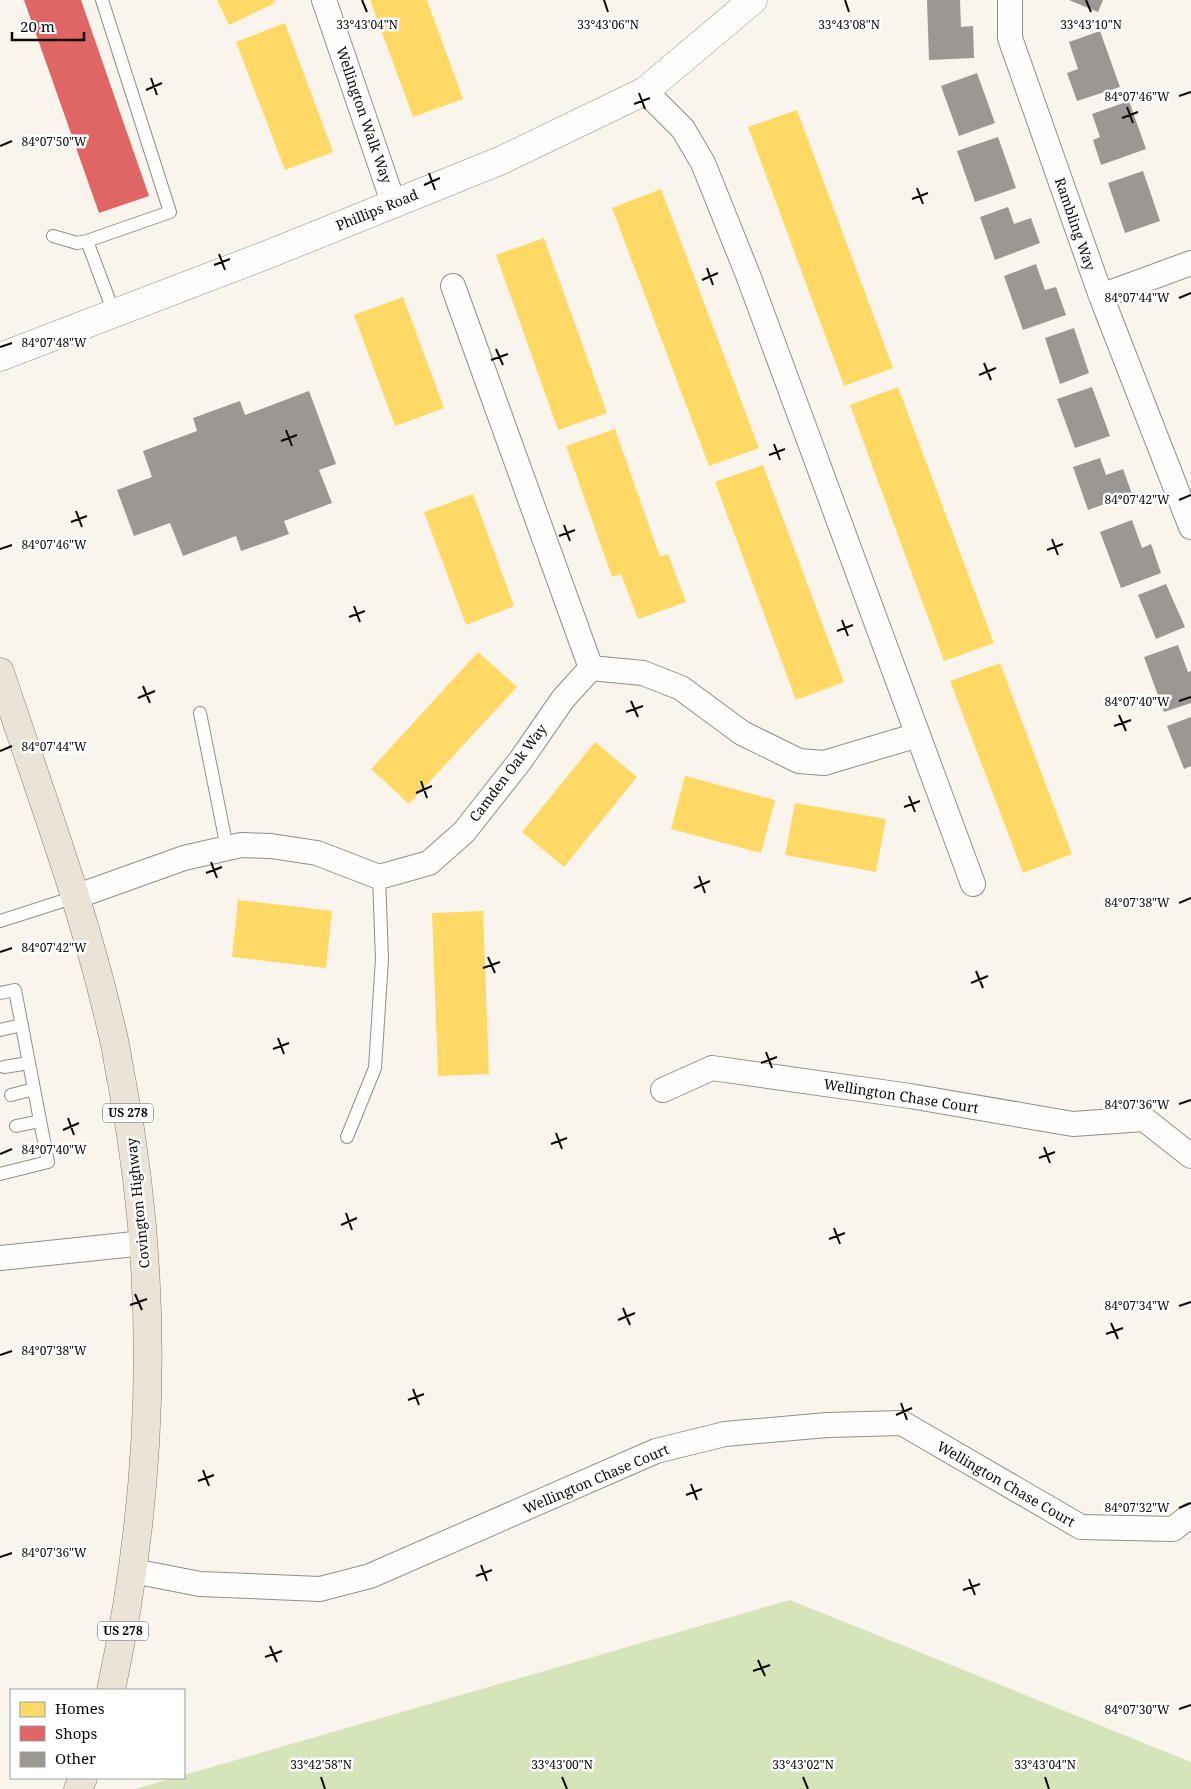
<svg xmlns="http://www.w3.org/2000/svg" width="1191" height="1789" viewBox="0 0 1191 1789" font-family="'Noto Serif',serif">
	<rect width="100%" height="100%" fill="#f9f5ec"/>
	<path fill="#d6e4ba" d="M790,1600L1191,1762V1789H135L173,1778H184V1775Z"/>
	<path fill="#ffd966" d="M217,0H274L275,3L229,25Z
		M370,0H427L463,99L413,117Z
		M285,23L333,152L285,170L236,42Z
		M797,110L893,368L844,386L748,127Z
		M661,189L759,448L709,466L612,208Z
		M544,238L607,413L558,430L496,255Z
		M403,297L444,408L395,426L354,315Z
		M898,387L994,643L944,661L850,405Z
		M615,429L660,557L668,554L686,602L638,619L621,574L612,577L566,446Z
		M763,465L844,682L796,700L715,482Z
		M473,494L514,606L466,625L424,512Z
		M478,652L517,687L409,804L371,769Z
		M1000,663L1072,854L1023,873L950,681Z
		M595,742L637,777L564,867L522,832Z
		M685,776L775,800L761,853L671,829Z
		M795,803L886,819L876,872L785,855Z
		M238,900L332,911L326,968L232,957Z
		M483,911L489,1074L438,1076L432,913Z"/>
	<path fill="#e06666" d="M24,0H81L149,196L99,213Z"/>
	<path fill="#9b9893" d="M927,0H960L961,27L973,26L974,58L929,60Z
		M1069,0H1103L1098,12Z
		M1100,31L1120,87L1077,101L1067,73L1078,69L1069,42Z
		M977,73L995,123L959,136L941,86Z
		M1129,101L1146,149L1101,165L1093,140L1100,137L1092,114Z
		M998,137L1016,188L975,202L957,151Z
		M1143,171L1160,221L1125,233L1108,183Z
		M1008,207L1014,224L1031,218L1040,243L995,260L980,217Z
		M1036,264L1045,290L1056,287L1066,315L1023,330L1004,276Z
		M1074,328L1089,373L1060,384L1045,338Z
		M1092,387L1110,436L1075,448L1057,399Z
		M309,391L336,464L319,470L332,503L284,521L289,534L241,551L236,536L183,556L170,523L134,536L117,490L152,477L143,451L197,431L193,418L240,401L245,415Z
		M1100,458L1106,475L1123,469L1132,494L1088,510L1073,467Z
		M1132,520L1142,548L1151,544L1161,573L1121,588L1100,532Z
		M1166,584L1185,627L1156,639L1138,595Z
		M1178,645L1188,672L1191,671V703L1164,712L1144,657Z
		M1191,717V766L1184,769L1167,726Z"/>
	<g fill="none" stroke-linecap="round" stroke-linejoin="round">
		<defs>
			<path id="service" d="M102,0L170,212L87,241L114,313
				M53,236L77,243L87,241
				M200,713L227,848
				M0,921L75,897
				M0,993L15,990L48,1162L0,1174
				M0,1030L22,1025
				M4,1067L29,1063
				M11,1095L34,1089
				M16,1126L40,1121
				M347,1137L375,1068L382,959L379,877"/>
			<path id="minor" d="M324,0L393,202
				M1010,0V38L1101,296L1191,527
				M645,91L683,129L703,163L748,275L973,884
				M453,286L591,668
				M1101,296L1191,263
				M75,897L184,858L241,845L271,846L317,853L379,877L429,863L464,832L520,761L563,699L591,668L643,673L681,688L742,733L799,761L824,763L918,735
				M663,1090L712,1068L910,1096L1073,1124L1144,1119L1191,1156
				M0,1258L144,1243
				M133,1571L200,1584L320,1589L370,1576L656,1451L725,1434L827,1425L902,1423L1081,1527L1173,1529L1191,1515"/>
			<path id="tertiary" d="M0,357L269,254L502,160L645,91L753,0"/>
			<path id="primary" d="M0,672C39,790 83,906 111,1027C116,1045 118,1064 122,1083C161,1287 155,1487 111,1690
				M78,1789L83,1778"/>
		</defs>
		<use href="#service" stroke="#918f8b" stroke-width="14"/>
		<use href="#minor" stroke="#918f8b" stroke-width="26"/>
		<use href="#tertiary" stroke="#918f8b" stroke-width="29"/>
		<use href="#primary" stroke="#7e7d78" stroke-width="29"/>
		<use href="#service" stroke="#fefefc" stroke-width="12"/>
		<use href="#minor" stroke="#fefefc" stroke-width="24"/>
		<use href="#tertiary" stroke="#fefefc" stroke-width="28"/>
		<use href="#primary" stroke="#ebe3d6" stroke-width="28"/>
	</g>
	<path fill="none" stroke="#090909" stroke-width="2" d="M362,0L367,12M604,0L608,12M845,0L849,12M1086,0L1091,12M151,78L157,95M146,90L162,83M639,93L645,109M1179,96L1191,92M634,104L650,98M1127,107L1133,123M1122,118L1138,112M0,146L12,141M429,173L435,190M424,185L440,178M917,188L923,204M912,199L928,193M219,254L225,270M214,265L230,259M707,268L713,285M702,280L718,273M1179,298L1191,293M0,347L12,343M496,349L503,365M491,360L508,354M984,363L991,380M979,375L996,368M286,430L292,446M281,441L297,435M774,444L780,460M769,455L785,449M1179,500L1191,495M76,511L82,527M71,522L87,516M564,525L570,541M559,536L575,530M1052,539L1058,555M0,549L12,545M1047,550L1063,544M354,606L360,622M349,617L365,611M842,620L848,636M837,631L853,625M143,686L150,703M138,698L155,691M631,701L638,717M1179,701L1191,697M626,712L643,706M1119,715L1126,731M1114,726L1131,720M0,751L12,746M421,781L427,798M416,793L432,786M909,796L915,812M904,807L920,801M211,862L217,878M206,873L222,867M699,876L705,893M694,888L710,881M1179,903L1191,898M0,952L12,948M488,957L495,973M483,968L500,962M976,971L983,988M971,983L988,976M278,1038L284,1054M273,1049L289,1043M766,1052L772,1068M761,1063L777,1057M1179,1104L1191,1100M68,1118L74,1135M63,1130L79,1123M556,1133L562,1149M551,1144L567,1138M1044,1147L1050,1163M0,1154L12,1149M1039,1158L1055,1152M346,1213L352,1230M341,1225L357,1218M834,1228L840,1244M829,1239L845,1233M135,1294L142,1310M130,1305L147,1299M1179,1306L1191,1302M623,1308L630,1325M618,1320L635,1313M1111,1323L1118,1339M1106,1334L1123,1328M0,1355L12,1351M413,1389L419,1405M408,1400L424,1394M901,1403L907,1420M896,1415L912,1408M203,1470L209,1486M198,1481L214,1475M691,1484L697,1500M686,1495L702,1489M1179,1508L1191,1503M0,1557L12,1553M481,1565L487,1581M476,1576L492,1570M969,1579L975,1595M963,1590L980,1584M270,1646L277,1662M265,1657L282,1651M758,1660L765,1676M753,1671L770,1665M1179,1709L1191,1705M321,1777L325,1789M562,1777L567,1789M803,1777L808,1789M1045,1777L1049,1789"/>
	<g text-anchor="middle" stroke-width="5" stroke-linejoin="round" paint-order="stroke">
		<g fill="#fff" stroke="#535353" stroke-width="1">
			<rect x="103" y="1103.5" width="50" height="19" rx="4"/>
			<rect x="98" y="1621.5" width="50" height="19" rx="4"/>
		</g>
		<g font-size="12" font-weight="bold" fill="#090909">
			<text x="128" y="1117">US 278</text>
			<text x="123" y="1635">US 278</text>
		</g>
		<g font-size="14" fill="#090909" stroke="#fff">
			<text transform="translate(364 115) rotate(71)" y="5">Wellington Walk Way</text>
			<text transform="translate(377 210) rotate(-22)" y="5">Phillips Road</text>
			<text transform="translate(1075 224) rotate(71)" y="5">Rambling Way</text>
			<text transform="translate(508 773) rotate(-53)" y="5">Camden Oak Way</text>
			<text transform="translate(901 1096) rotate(9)" y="5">Wellington Chase Court</text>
			<text transform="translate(138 1203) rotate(-96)" y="5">Covington Highway</text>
			<text transform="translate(596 1479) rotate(-23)" y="5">Wellington Chase Court</text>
			<text transform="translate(1006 1484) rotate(30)" y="5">Wellington Chase Court</text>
		</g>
	</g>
	<g font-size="12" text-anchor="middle" fill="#090909" stroke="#fff" stroke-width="5" stroke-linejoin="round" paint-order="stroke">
		<text x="367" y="29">33°43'04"N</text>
		<text x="1091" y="29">33°43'10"N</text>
		<text x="608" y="29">33°43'06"N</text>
		<text x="849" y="29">33°43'08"N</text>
		<text x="1137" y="101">84°07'46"W</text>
		<text x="54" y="146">84°07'50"W</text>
		<text x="1137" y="302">84°07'44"W</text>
		<text x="54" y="347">84°07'48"W</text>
		<text x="1137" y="504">84°07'42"W</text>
		<text x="54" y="549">84°07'46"W</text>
		<text x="1137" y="706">84°07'40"W</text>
		<text x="54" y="751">84°07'44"W</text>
		<text x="1137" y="907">84°07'38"W</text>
		<text x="54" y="952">84°07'42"W</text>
		<text x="1137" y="1109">84°07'36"W</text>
		<text x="54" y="1154">84°07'40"W</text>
		<text x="1137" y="1310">84°07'34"W</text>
		<text x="54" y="1355">84°07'38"W</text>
		<text x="1137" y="1512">84°07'32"W</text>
		<text x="54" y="1557">84°07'36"W</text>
		<text x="1137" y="1714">84°07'30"W</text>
		<text x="321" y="1769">33°42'58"N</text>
		<text x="562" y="1769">33°43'00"N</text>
		<text x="803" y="1769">33°43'02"N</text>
		<text x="1045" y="1769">33°43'04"N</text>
	</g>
	<rect x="10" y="1689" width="175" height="90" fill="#ffffff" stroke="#9d9d9d"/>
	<rect x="20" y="1702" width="25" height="15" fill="#ffd966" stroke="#9d9d9d"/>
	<text x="55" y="1714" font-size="15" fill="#090909">Homes</text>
	<rect x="20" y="1726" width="25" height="15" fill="#e06666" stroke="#9d9d9d"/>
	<text x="55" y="1739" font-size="15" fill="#090909">Shops</text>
	<rect x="20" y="1752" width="25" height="15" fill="#9b9893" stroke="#9d9d9d"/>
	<text x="55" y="1764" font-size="15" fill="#090909">Other</text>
	<path d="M12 32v8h72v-8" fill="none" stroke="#090909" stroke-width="2.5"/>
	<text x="20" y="32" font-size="15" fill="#090909" stroke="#ffffff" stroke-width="4" paint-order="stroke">20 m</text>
</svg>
